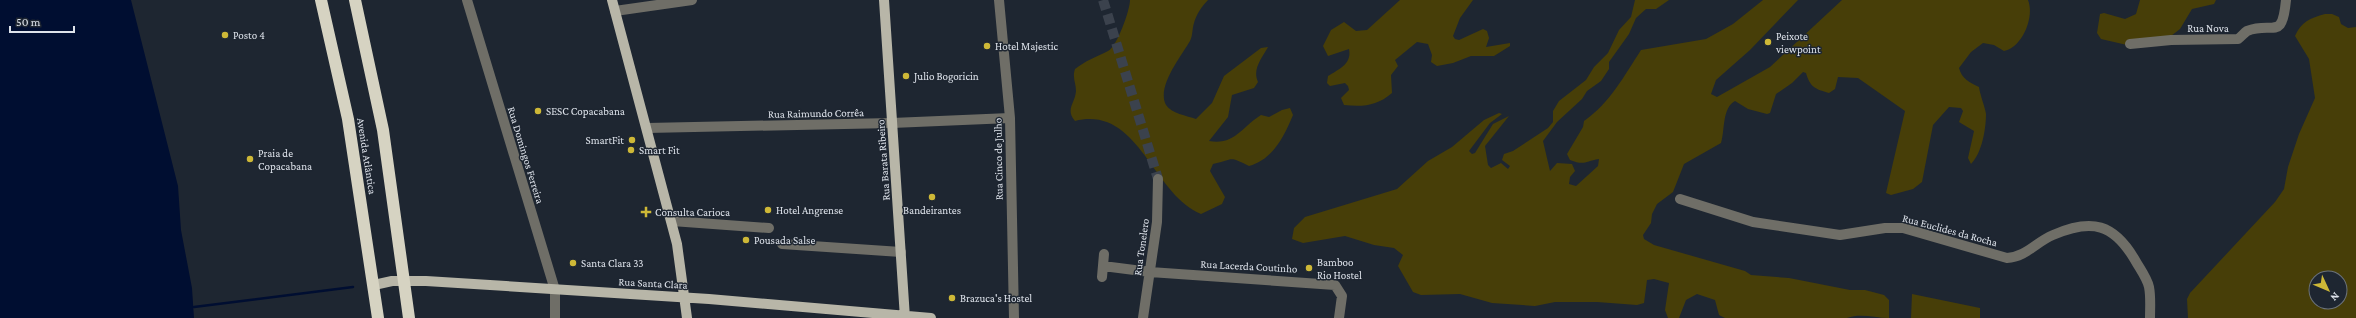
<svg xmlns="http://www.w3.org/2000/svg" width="2356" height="318" viewBox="0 0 2356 318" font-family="'Crimson Pro',serif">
	<rect width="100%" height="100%" fill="#1e2631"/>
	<path fill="#473e08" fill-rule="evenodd" d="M1130,0H1208C1202,6 1196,15 1194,23C1192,29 1193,35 1190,41C1182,55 1156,87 1166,105C1171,113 1187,116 1196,119L1212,103L1224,76L1261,48L1268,47C1262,58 1252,69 1258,82L1254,88L1232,95L1228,117L1209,141C1234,146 1243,126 1261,115L1269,117L1282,110L1290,108L1293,115C1284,137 1273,159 1249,166C1227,155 1234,160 1213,164L1210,171L1225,197L1222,204L1201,214C1152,194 1139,105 1075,121C1065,109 1075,104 1076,91C1076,83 1072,78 1075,69C1085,61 1096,57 1108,51C1117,47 1130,10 1130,0Z
		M1400,0H1473L1460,18L1453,36L1455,39L1459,40L1483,29L1487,31L1489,38L1486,47L1510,43V46L1494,56H1471L1453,63L1437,66L1431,62L1432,55L1428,44L1417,42L1395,60L1398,66L1391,75L1392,93C1377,106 1363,107 1344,105L1341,98L1349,90L1348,86L1345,83L1330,86L1327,83L1328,76C1339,69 1352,64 1349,49L1328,56L1323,46L1331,30L1344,22L1356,31L1367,30Z
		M1635,0H1669L1656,9H1646L1636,18L1629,34L1609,62V69L1601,81L1587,91L1582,99L1557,122L1543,141L1550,171L1557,163L1572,164L1575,171L1570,177L1569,184L1576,186L1598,166L1599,159C1585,161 1585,166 1570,160L1567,154L1583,127L1584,121C1610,103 1624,76 1641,50L1706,39L1733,24L1763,0H1798L1750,50L1716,80L1711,94L1717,97L1770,67L1842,0H2028C2035,17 2022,48 2004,51L1994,45L1983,43L1971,52L1959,68C1962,79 1969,82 1979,87C1980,95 1985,107 1986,114C1986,129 1982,153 1971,164L1968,158L1974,131L1959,122L1963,111L1961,108L1949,107L1933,125L1922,182L1913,189L1891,195L1886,193L1905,111L1858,78L1838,77L1835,89L1829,93C1815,89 1810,87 1806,73L1803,72L1792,83L1776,94L1770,113L1767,114L1748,109L1735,101C1722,108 1725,130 1721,143L1684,164L1673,192L1657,204L1652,214L1651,223L1643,235L1644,239L1654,245L1745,271L1751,275L1789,278L1850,290H1865L1884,295L1889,300V318C1874,318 1861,313 1847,318H1725L1719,315L1715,300L1697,294L1686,300L1679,318H1668L1665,310L1669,283L1654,279L1647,280L1644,303L1637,305L1597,302H1555L1535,306L1492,303L1460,294L1421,295L1413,292L1398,266L1403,255L1394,248L1374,245L1345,236L1303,243L1292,239L1294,228L1305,217L1397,189L1428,161L1452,147L1484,120L1499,113L1502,114L1490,123L1469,151L1472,154L1475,153L1493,124L1509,116L1485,146L1488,165L1491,168L1501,163L1508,169L1510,166L1502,160L1504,154L1513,151L1548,128L1553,122V111L1559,101L1586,80L1594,67L1608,53L1619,30L1631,17Z
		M2140,0H2216L2214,4L2192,9L2180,29L2171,36L2127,45L2101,39L2097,33L2100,14L2104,13L2125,19L2136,14Z
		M2325,14H2332L2339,17L2341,24L2348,28L2356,27V318H2188L2187,299L2190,293L2275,202L2284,189L2288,167L2299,134L2315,98L2309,59L2295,36C2301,22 2310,18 2325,14ZM2316,278H2340V302H2316Z
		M1912,294L1980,308V318H1911Z"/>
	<path fill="#000e31" d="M0,0H131L178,186L181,230L192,288L194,318H0Z"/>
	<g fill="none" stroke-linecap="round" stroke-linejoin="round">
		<path stroke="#000e31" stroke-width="2.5" d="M194,307L353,287"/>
		<path stroke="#3b424d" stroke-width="10" stroke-dasharray="10 5" stroke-linecap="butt" d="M1103,0L1158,179"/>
		<path stroke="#6f6e67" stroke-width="10" d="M467,0L555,290V318
			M999,0L1010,118L1014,318
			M615,11L692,0
			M2130,44L2171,40L2238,39C2241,37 2244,33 2247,31C2274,21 2282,42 2286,0
			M647,128L892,123L1010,118
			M1680,199L1753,222L1840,235L1885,228H1903L2007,258C2026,257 2036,242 2053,235C2092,218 2114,224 2135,260C2140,269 2147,278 2149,287C2151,297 2150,308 2150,318
			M672,221L769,228
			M782,244L901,252
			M1103,266L1150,272L1335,285L1342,296L1339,318
			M1102,277L1104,254
			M1143,318L1157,222L1158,179"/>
		<path stroke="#b8b6a8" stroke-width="10" d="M612,0L677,244L687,318
			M884,0L905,318
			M374,285L392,281H426L709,299L931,318"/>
		<path stroke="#d6d3c2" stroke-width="12" d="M321,0L348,119L378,318
			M355,0L383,130L409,318"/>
	</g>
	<g fill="#ceb837" stroke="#1e2631" stroke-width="1.5">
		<circle cx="225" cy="35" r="4"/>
		<circle cx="1768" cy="42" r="4"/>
		<circle cx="987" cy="46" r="4"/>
		<circle cx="906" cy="76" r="4"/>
		<circle cx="538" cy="111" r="4"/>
		<circle cx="632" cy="140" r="4"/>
		<circle cx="631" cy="150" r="4"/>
		<circle cx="250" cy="159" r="4"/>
		<circle cx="932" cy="197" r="4"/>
		<circle cx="768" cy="210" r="4"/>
		<path d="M644 206h4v4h4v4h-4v4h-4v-4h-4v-4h4z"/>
		<circle cx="746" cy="240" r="4"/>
		<circle cx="573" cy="263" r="4"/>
		<circle cx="1309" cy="268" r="4"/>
		<circle cx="952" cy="298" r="4"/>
	</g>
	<g text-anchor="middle" stroke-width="3" stroke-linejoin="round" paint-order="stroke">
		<g font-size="11" fill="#dee3eb" stroke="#1e2631">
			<text x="2208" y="32">Rua Nova</text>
			<text transform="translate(816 113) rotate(-1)" y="4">Rua Raimundo Corrêa</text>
			<text transform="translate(526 155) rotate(73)" y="4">Rua Domingos Ferreira</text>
			<text transform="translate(367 156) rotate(81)" y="4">Avenida Atlântica</text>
			<text transform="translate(998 159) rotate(-91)" y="4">Rua Cinco de Julho</text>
			<text transform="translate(883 160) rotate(-94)" y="4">Rua Barata Ribeiro</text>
			<text transform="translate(1950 230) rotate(15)" y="4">Rua Euclides da Rocha</text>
			<text transform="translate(1141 247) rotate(-82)" y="4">Rua Tonelero</text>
			<text transform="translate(1249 266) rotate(3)" y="4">Rua Lacerda Coutinho</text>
			<text transform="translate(653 283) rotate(3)" y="4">Rua Santa Clara</text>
		</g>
		<g font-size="11" fill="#dee3eb" stroke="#1e2631" text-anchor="start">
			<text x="233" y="39">Posto 4</text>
			<text x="1776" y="40">Peixote<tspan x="1776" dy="13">viewpoint</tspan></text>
			<text x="995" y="50">Hotel Majestic</text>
			<text x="914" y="80">Julio Bogoricin</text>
			<text x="546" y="115">SESC Copacabana</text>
			<text x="624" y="144" text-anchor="end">SmartFit</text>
			<text x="639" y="154">Smart Fit</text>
			<text x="258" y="157">Praia de<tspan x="258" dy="13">Copacabana</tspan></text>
			<text x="776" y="214">Hotel Angrense</text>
			<text x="932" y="214" text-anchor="middle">Bandeirantes</text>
			<text x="655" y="216">Consulta Carioca</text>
			<text x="754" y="244">Pousada Salse</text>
			<text x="1317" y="266">Bamboo<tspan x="1317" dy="13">Rio Hostel</tspan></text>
			<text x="581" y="267">Santa Clara 33</text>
			<text x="960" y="302">Brazuca's Hostel</text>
		</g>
	</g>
	<g transform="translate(2328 290) rotate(134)"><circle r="19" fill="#1e2631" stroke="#6b727b"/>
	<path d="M0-3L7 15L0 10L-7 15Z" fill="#ceb837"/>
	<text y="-6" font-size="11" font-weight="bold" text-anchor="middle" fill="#dee3eb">N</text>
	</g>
	<path d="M10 26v6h64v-6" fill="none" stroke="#dee3eb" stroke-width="2"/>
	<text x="16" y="26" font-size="12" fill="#dee3eb" stroke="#1e2631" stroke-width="3" paint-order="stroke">50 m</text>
</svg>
